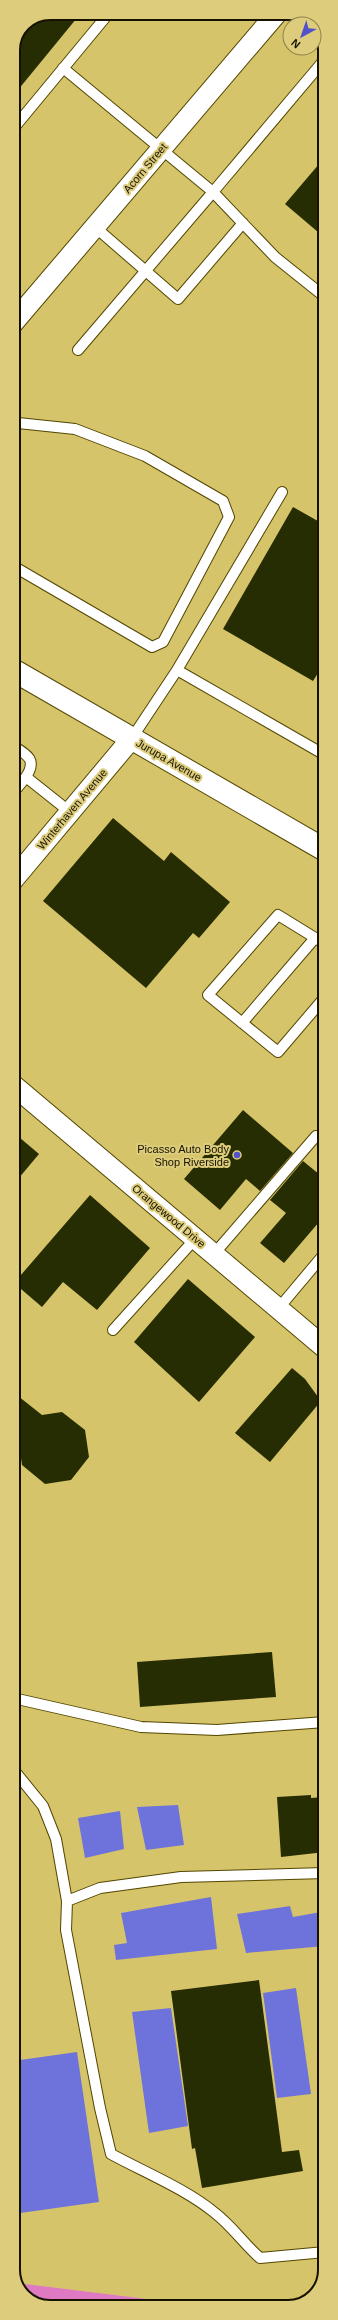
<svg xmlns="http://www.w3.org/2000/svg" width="338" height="2320" viewBox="0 0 338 2320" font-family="Arial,sans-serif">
	<rect width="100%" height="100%" fill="#dccc7b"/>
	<path fill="#d6c46a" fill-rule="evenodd" d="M50,13H293L314,24L325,45V2270L316,2295L293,2307H212L17,2283L13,2275V50L24,24ZM290,24H314V48H290Z"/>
	<path fill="#dd7ac1" d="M17,2283L212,2307H45L24,2296Z"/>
	<path fill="#6e73dc" d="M178,1805L184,1845L146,1850L137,1807Z
		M120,1811L124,1849L85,1858L78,1818Z
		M211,1897L217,1949L116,1960L114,1945L127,1943L121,1913Z
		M290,1906L293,1917L321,1912L325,1946L246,1953L237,1914Z
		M296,1988L311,2094L277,2098L263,1993Z
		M171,2008L188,2126L149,2133L132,2012Z
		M77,2052L99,2202L13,2214V2061Z"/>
	<path fill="#272d03" d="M50,13H81L13,96V50L24,24Z
		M325,157V238L285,204Z
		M293,507L325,525V662L313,681L223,629Z
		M113,818L164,861L171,852L230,902L199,938L193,933L146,988L43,901Z
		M243,1110L293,1153L260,1191L246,1179L220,1210L184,1179Z
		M13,1132L39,1154L13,1185Z
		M303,1161L325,1179V1215L284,1263L260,1243L286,1213L270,1200Z
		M90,1195L150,1248L97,1310L63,1282L42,1307L14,1283Z
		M188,1279L255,1337L199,1402L134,1342Z
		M292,1368L305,1379L321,1401L270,1462L235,1433Z
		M13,1392L42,1415L62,1412L85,1430L89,1457L71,1480L45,1484L22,1465L18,1438L13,1434Z
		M272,1652L276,1697L140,1707L137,1662Z
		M311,1795V1798L325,1797V1852L281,1857L277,1797Z
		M259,1980L282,2152L299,2150L303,2171L202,2188L195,2148L192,2149L171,1991Z"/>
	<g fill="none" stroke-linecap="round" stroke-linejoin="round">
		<defs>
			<path id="lane" d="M63,68L213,192L325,59
				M13,129L109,13
				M95,227L178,299L243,223
				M78,350L213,192L275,257L325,297
				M13,427L18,423L75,429L145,456L223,501L229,517L163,642L152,647L13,566
				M177,670L282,492
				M132,738L177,670L325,755
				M13,746C28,755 37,760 26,777L70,812
				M13,793L26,777
				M325,944L278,915L208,995L278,1052L325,997
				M242,1023L315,938
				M214,1254L316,1136
				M278,1309L325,1253
				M113,1330L195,1239
				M13,1698L141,1727L217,1730L325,1722
				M13,1769L43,1806L56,1839L67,1901
				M325,1873L181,1877L100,1888L67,1901L66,1930L100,2108L111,2154C144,2172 186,2189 215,2213C232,2226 244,2244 260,2258L325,2252"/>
			<path id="street" d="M13,323L277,13
				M13,880L132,738
				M13,1085L325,1348"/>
			<path id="primary" d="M13,670L325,850"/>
		</defs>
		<use href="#lane" stroke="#524600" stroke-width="12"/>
		<use href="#street" stroke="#524600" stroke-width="22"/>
		<use href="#primary" stroke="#524600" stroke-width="24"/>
		<use href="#lane" stroke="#fff" stroke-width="10"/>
		<use href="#street" stroke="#fff" stroke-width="20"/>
		<use href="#primary" stroke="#fff" stroke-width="22"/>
	</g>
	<circle fill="#5352c9" stroke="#dccc7b" stroke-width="1.5" cx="237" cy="1155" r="4"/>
	<g text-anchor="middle" stroke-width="4" stroke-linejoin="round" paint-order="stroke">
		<g font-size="11" fill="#171200" stroke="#dccc7b">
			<text transform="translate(145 168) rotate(-50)" y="4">Acorn Street</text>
			<text transform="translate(169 760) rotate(30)" y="4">Jurupa Avenue</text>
			<text transform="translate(72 809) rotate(-50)" y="4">Winterhaven Avenue</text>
			<text transform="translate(169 1216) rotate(40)" y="4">Orangewood Drive</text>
		</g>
		<g font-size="11" fill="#171200" stroke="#dccc7b" text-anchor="end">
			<text x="229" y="1153">Picasso Auto Body<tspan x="229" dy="13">Shop Riverside</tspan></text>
		</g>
	</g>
	<path d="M0 0H338V2320H0ZM50 20H288A30 30 0 0 1 318 50V2270A30 30 0 0 1 288 2300H50A30 30 0 0 1 20 2270V50A30 30 0 0 1 50 20Z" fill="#dccc7b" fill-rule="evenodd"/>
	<path fill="none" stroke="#171200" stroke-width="2" d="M50 20H288A30 30 0 0 1 318 50V2270A30 30 0 0 1 288 2300H50A30 30 0 0 1 20 2270V50A30 30 0 0 1 50 20Z"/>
	<g transform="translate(302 36) rotate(220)"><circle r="19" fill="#dccc7b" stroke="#8d824a"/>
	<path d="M0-3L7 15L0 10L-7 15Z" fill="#5352c9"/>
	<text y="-6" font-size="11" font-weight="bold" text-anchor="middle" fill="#171200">N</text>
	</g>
</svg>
